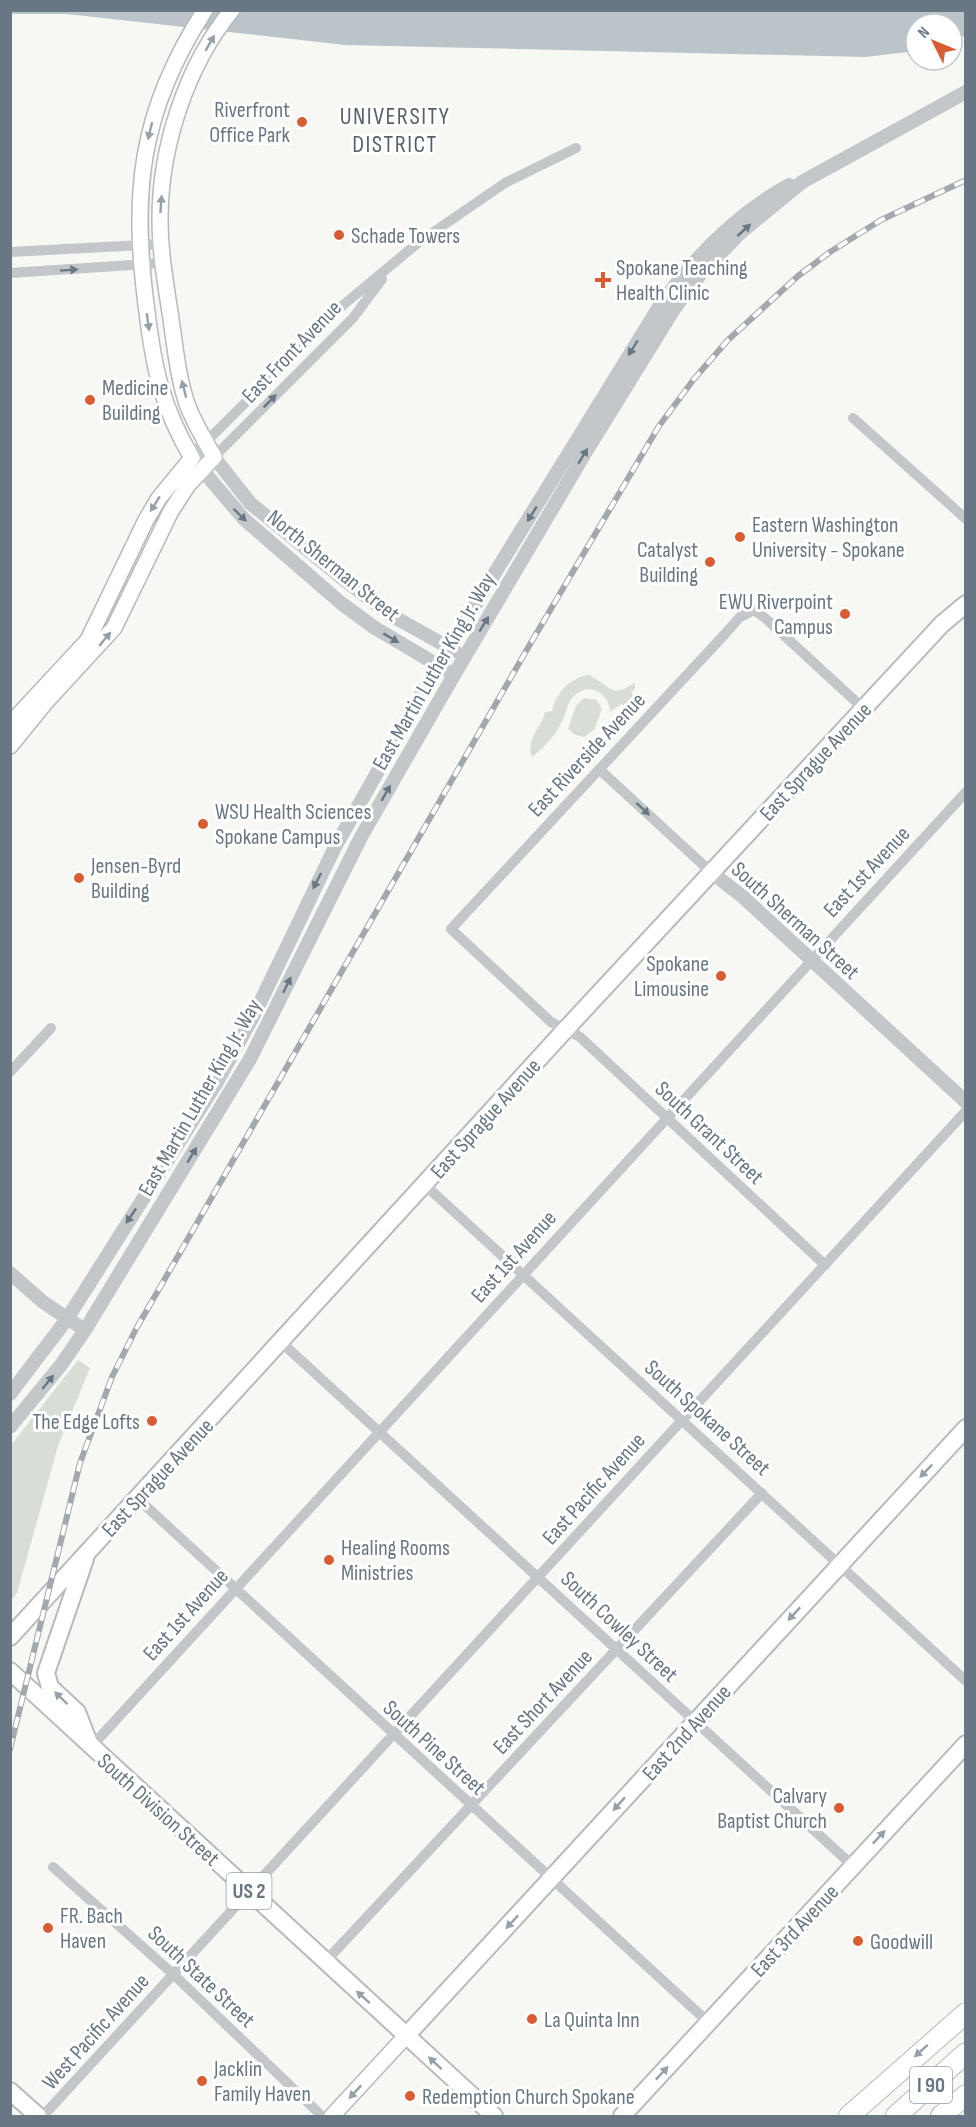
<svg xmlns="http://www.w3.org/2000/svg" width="976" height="2127" viewBox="0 0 976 2127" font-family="'Sofia Sans Condensed',sans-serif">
	<rect width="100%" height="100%" fill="#f7f7f4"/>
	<path fill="#d8ded5" d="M589,675C611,686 611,700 635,682V689L631,692L633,695L626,706L621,704L610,712C609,693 589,681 574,696C568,701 567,710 564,717C557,734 546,746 532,757C525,740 542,727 545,712L552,711C556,692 571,677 589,675Z
		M584,698L597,700L602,709L594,730L584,737L575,735L568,729L576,706Z
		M78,1360L90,1368L58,1446L17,1593L11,1601V1445Z"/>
	<path fill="#bbc5c9" d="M11,10H965L966,35L952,44V24H916V51L866,57L345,45L67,14H11Z"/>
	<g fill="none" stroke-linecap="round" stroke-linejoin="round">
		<defs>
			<path id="secondary" d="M10,724L88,640L146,520L159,498L192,458C162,407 154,370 147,312C131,194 139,112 205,10
				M10,746L45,703L114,628L171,511L188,485L214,457C205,440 194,423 187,404C178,377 175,347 171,319C166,286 160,253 160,219C160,148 186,66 232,10
				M332,2116L406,2036"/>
			<path id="primary" d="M85,1559L46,1673L50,1687L77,1712L89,1743
				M10,1637L566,1029L942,624L966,604
				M10,1671L494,2116
				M406,2036L966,1428
				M10,2091L38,2116
				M622,2116L966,1744"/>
			<path id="motorway" d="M849,2116L966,2013
				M896,2116L966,2053
				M941,2116L966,2095"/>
		</defs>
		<use href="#secondary" stroke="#b6babe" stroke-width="18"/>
		<use href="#primary" stroke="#b6babd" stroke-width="20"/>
		<use href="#motorway" stroke="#b6b9bc" stroke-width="22"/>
		<path stroke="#c3c7ca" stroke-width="10" d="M10,252L161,244
			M10,273L162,263
			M853,418L966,519
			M206,442L342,306L419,242L505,183L576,148
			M214,457L353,318L382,279
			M600,770L711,872
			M10,1072L51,1028
			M424,1184L966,1681
			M825,1265L580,1037L551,1022L451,929L724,635L740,617L754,610L765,618L864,709
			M281,1342L853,1866
			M137,1498L708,2022
			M91,1747L966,792
			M53,1867L173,1974L322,2116
			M325,1962L762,1493
			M43,2116L966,1111"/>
		<path stroke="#c3c7ca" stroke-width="14" d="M206,442L192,458L244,519L341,603L375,628L446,670
			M214,457L250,503L347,582L389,614L455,651
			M711,872L743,897L966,1102
			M10,1273L43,1302L85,1330
			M10,1394L67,1319L217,1082L256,1011L335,847L438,665L659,307C694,257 735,215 789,185
			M10,1427L61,1365L85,1330L250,1059L361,837L454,675L584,455L674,309L699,276L740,233L802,182L966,92"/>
		<use href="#secondary" stroke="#fff" stroke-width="15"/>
		<use href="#primary" stroke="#fff" stroke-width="16"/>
		<use href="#motorway" stroke="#fff" stroke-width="20"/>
		<defs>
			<path id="rail" d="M10,1749L80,1463L112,1377L136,1329L529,646L659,426L694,379L728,340L798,276L830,252L881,220L966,180"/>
		</defs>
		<use href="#rail" stroke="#a2a8ad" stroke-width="6"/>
		<use href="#rail" stroke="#fff" stroke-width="4" stroke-dasharray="11" stroke-linecap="butt"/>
	</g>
	<defs><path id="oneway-solid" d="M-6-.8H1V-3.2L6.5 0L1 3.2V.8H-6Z" transform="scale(1.5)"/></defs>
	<g fill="#95a0a8">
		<use href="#oneway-solid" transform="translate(210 43) rotate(-60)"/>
		<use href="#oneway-solid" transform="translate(150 131) rotate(104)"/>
		<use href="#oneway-solid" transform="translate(161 204) rotate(-86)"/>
		<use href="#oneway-solid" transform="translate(148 322) rotate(82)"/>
		<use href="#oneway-solid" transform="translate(184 389) rotate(-104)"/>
		<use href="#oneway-solid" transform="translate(155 504) rotate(122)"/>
		<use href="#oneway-solid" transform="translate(105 639) rotate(-50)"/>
		<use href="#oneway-solid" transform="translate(926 1471) rotate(134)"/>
		<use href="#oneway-solid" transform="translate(794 1614) rotate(133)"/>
		<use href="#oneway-solid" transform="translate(61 1698) rotate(-136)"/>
		<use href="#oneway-solid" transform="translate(619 1804) rotate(132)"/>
		<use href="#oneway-solid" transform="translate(879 1837) rotate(-47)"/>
		<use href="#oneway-solid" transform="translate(512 1922) rotate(133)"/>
		<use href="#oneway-solid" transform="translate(363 1997) rotate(-138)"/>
		<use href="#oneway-solid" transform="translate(921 2051) rotate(138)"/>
		<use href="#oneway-solid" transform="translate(435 2063) rotate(-137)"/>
		<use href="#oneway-solid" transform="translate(662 2073) rotate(-47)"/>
		<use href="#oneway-solid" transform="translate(355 2092) rotate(133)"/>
	</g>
	<g fill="#687783">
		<use href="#oneway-solid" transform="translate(744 230) rotate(-42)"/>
		<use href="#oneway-solid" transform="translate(69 270) rotate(-4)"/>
		<use href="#oneway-solid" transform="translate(633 348) rotate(122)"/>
		<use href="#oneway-solid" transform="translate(270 401) rotate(-45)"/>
		<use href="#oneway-solid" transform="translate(583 456) rotate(-59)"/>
		<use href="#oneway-solid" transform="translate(532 514) rotate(122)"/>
		<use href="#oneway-solid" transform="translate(240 515) rotate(44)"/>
		<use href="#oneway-solid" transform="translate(484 624) rotate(-59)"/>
		<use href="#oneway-solid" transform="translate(391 638) rotate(31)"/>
		<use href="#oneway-solid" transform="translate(386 793) rotate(-60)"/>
		<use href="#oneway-solid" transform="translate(643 809) rotate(43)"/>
		<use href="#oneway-solid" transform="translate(317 881) rotate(117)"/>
		<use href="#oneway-solid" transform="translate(287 985) rotate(-64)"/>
		<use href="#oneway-solid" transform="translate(192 1155) rotate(-59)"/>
		<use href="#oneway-solid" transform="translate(131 1216) rotate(124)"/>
		<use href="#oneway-solid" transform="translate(48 1382) rotate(-51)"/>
	</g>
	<g fill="#d95c32" stroke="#fff" stroke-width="2">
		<circle cx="302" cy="122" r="6"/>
		<circle cx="339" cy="235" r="6"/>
		<path d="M600 271h6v6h6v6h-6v6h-6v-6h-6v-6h6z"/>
		<circle cx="90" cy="400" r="6"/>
		<circle cx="740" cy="537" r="6"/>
		<circle cx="710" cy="562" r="6"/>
		<circle cx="845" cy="614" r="6"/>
		<circle cx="203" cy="824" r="6"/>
		<circle cx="79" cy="878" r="6"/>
		<circle cx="721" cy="976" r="6"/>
		<circle cx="152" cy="1421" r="6"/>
		<circle cx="329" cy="1560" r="6"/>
		<circle cx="839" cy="1808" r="6"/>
		<circle cx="48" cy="1928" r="6"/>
		<circle cx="858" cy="1941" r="6"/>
		<circle cx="532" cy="2019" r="6"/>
		<circle cx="202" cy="2081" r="6"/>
		<circle cx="410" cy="2096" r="6"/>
	</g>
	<g text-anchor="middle" stroke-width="6" stroke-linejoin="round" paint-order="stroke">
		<g fill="#fff" stroke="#95a0a8" stroke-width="1.5">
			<rect x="226.5" y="1873" width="45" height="36" rx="4.5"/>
			<rect x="910" y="2067" width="42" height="36" rx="4.5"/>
		</g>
		<g font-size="21" font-weight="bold" fill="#687783">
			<text x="249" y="1898">US 2</text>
			<text x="931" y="2092">I 90</text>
		</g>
		<g font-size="22" fill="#687783" stroke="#fff" text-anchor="start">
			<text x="290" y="117" text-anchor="end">Riverfront<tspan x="290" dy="25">Office Park</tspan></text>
			<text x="351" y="243">Schade Towers</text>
			<text x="616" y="275">Spokane Teaching<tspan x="616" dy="25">Health Clinic</tspan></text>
			<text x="102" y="395">Medicine<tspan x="102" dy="25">Building</tspan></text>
			<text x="752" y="532">Eastern Washington<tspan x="752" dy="25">University - Spokane</tspan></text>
			<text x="698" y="557" text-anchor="end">Catalyst<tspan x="698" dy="25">Building</tspan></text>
			<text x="833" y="609" text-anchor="end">EWU Riverpoint<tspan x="833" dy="25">Campus</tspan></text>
			<text x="215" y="819">WSU Health Sciences<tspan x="215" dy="25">Spokane Campus</tspan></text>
			<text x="91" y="873">Jensen-Byrd<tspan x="91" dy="25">Building</tspan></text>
			<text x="709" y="971" text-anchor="end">Spokane<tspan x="709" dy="25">Limousine</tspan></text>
			<text x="140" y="1429" text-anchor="end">The Edge Lofts</text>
			<text x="341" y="1555">Healing Rooms<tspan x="341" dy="25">Ministries</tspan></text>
			<text x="827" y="1803" text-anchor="end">Calvary<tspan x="827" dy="25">Baptist Church</tspan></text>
			<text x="60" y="1923">FR. Bach<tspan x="60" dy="25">Haven</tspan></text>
			<text x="870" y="1949">Goodwill</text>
			<text x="544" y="2027">La Quinta Inn</text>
			<text x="214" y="2076">Jacklin<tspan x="214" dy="25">Family Haven</tspan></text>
			<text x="422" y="2104">Redemption Church Spokane</text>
		</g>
		<g font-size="22" fill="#687783" stroke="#fff">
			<text transform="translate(291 351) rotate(-46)" y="8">East Front Avenue</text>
			<text transform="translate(334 565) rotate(39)" y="8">North Sherman Street</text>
			<text transform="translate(433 671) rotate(-60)" y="8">East Martin Luther King Jr. Way</text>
			<text transform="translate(586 754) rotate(-47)" y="8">East Riverside Avenue</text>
			<text transform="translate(815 761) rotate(-47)" y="8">East Sprague Avenue</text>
			<text transform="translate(866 871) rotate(-47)" y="8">East 1st Avenue</text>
			<text transform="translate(796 920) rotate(42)" y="8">South Sherman Street</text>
			<text transform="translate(199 1097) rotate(-60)" y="8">East Martin Luther King Jr. Way</text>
			<text transform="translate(485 1118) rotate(-48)" y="8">East Sprague Avenue</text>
			<text transform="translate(710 1132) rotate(43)" y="8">South Grant Street</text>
			<text transform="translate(513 1256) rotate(-48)" y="8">East 1st Avenue</text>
			<text transform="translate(708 1417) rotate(42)" y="8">South Spokane Street</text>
			<text transform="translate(157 1477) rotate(-47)" y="8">East Sprague Avenue</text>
			<text transform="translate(593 1488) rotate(-48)" y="8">East Pacific Avenue</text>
			<text transform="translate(185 1614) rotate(-48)" y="8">East 1st Avenue</text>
			<text transform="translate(620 1626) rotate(43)" y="8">South Cowley Street</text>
			<text transform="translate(542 1701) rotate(-47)" y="8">East Short Avenue</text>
			<text transform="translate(686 1732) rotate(-48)" y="8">East 2nd Avenue</text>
			<text transform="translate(435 1747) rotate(42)" y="8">South Pine Street</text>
			<text transform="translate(159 1809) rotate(42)" y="8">South Division Street</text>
			<text transform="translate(794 1930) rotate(-47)" y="8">East 3rd Avenue</text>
			<text transform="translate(202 1976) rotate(43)" y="8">South State Street</text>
			<text transform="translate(95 2031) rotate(-48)" y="8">West Pacific Avenue</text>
		</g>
		<g font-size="24" letter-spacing="1.5" fill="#556069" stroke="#fff">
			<text x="395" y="124">UNIVERSITY<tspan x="395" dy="28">DISTRICT</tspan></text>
		</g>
	</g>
	<rect width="976" height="2127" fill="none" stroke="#687783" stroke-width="24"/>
	<g transform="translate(934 42) rotate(313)"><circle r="28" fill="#ffffff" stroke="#c3c9cd" stroke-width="1.5"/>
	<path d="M0-4.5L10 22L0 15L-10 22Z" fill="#d95c32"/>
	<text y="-9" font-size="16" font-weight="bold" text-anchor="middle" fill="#687783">N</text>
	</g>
</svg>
